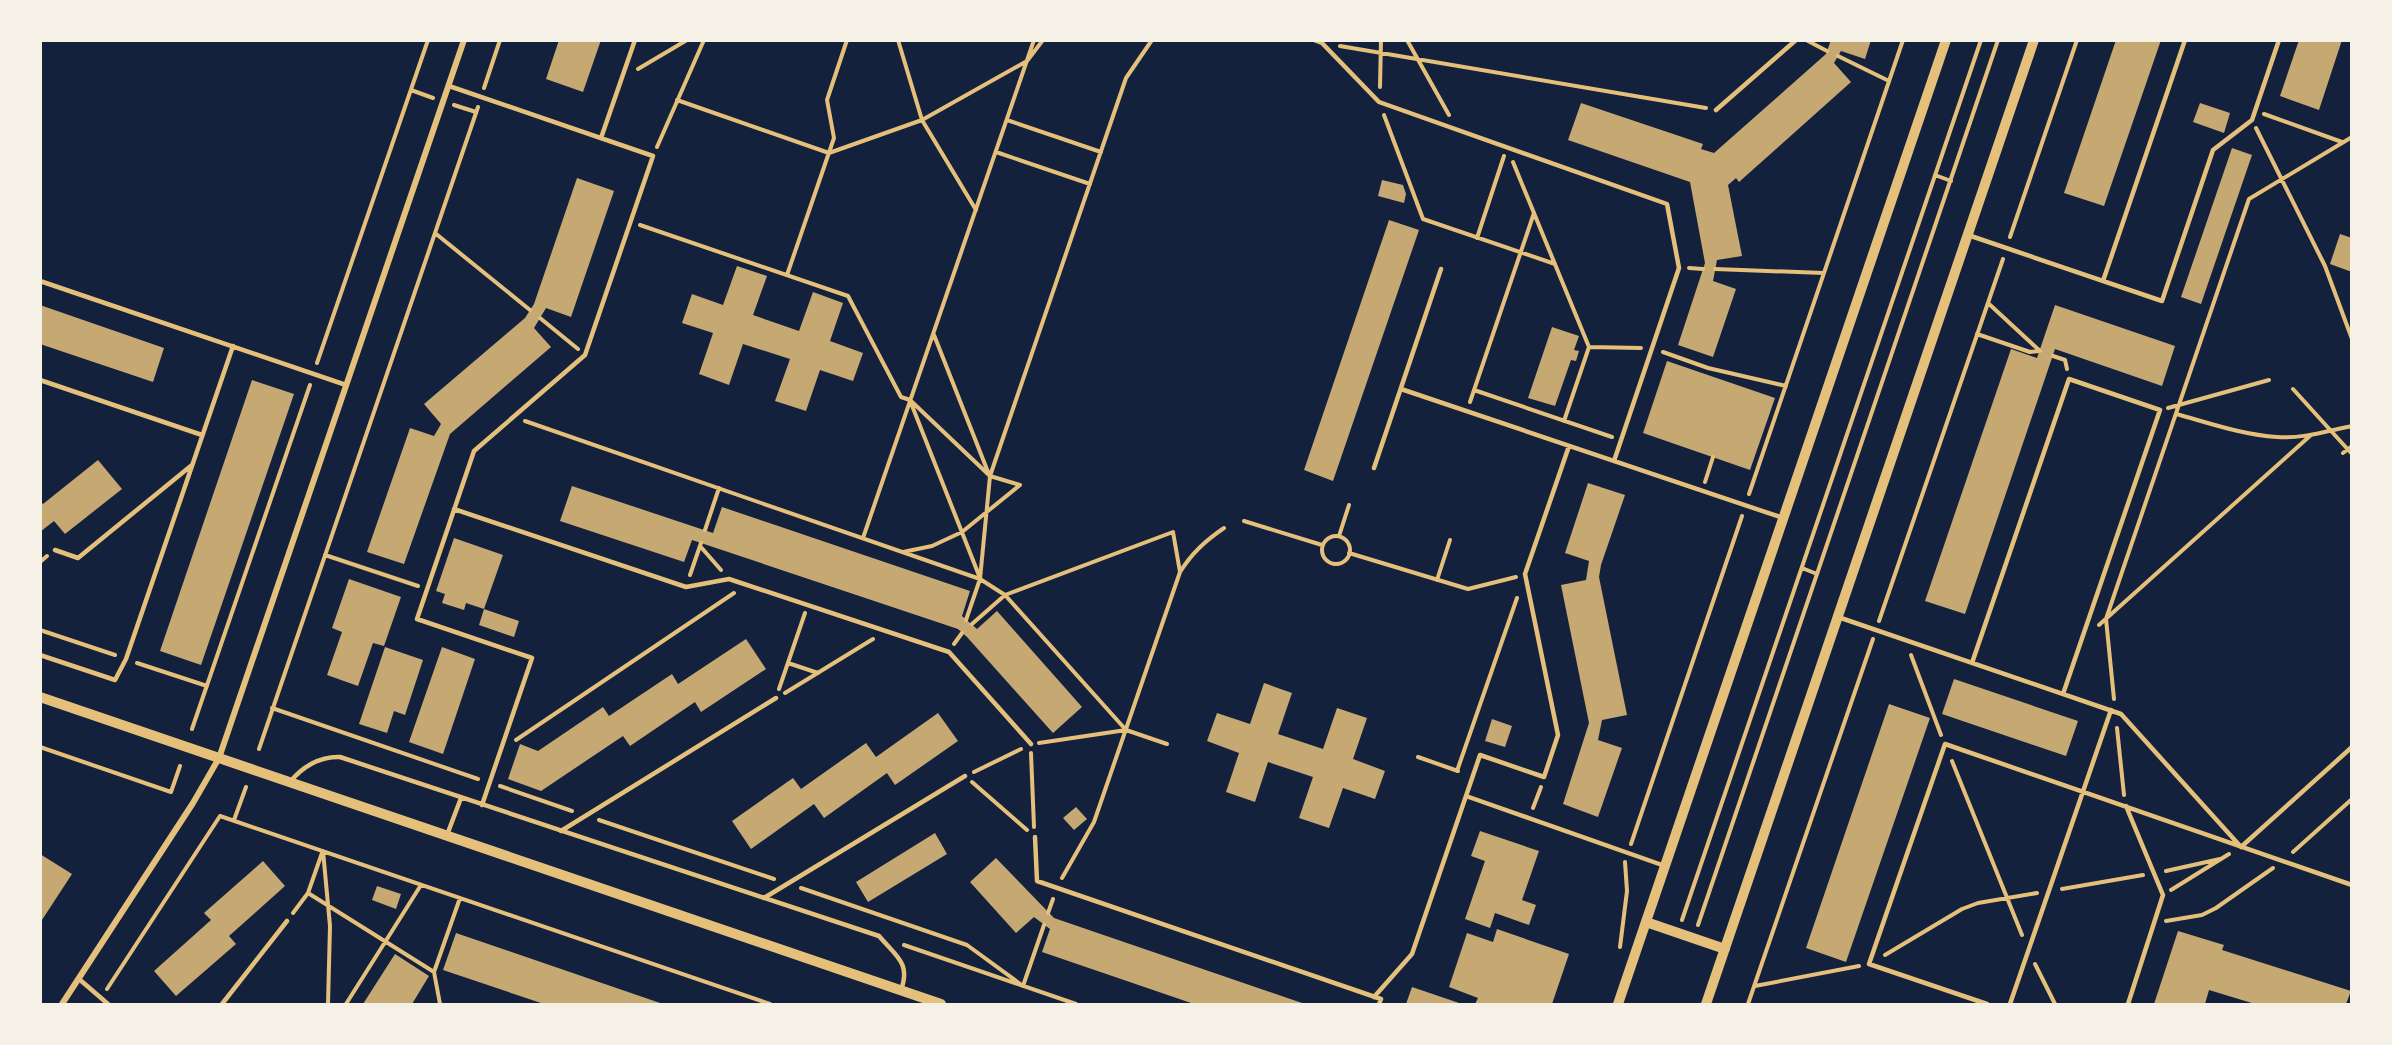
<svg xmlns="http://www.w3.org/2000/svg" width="2392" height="1045" viewBox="0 0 2392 1045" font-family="Inter,sans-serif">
	<rect width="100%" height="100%" fill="#14213d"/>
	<path fill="#c6a872" d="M559,40H601L583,92L546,79Z
		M1831,40H1871L1865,59L1841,51L1834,63L1851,82L1739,182L1736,178L1728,185L1742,256L1717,260L1713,281L1736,289L1713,357L1678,345L1705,263L1690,182L1568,140L1581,103L1703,144L1701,149L1714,153L1826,54Z
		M2116,40H2161L2104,206L2064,193Z
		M2299,40H2342L2319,110L2280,96Z
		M2200,103L2230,113L2224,133L2193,122Z
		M2232,148L2252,155L2201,304L2181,297Z
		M577,178L614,191L571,317L546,308L534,328L551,347L450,434L404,564L367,552L410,428L434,436L441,424L424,404L525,318L534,304Z
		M1382,180L1403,185L1406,194L1404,203L1378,196Z
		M1389,220L1419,230L1333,481L1304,470Z
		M2340,234L2352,238V272L2330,264Z
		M737,266L767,276L753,315L799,331L813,292L843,303L830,341L863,353L853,381L820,370L806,411L775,401L790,359L743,344L729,385L699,374L713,333L682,323L692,294L723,305Z
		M40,305L164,348L153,382L40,344Z
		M2055,305L2175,346L2162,386L2055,349L1965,614L1925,601L2011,349L2037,358Z
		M1552,327L1579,336L1574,350L1579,351L1576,361L1571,360L1555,406L1528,398Z
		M1667,361L1775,398L1750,470L1643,433Z
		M252,380L294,394L201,665L160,651Z
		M98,460L122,489L65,534L54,521L40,532V501L43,504Z
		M1588,483L1625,495L1601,565L1599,577L1627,715L1602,720L1598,740L1622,748L1598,817L1563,804L1589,723L1561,585L1586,580L1589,561L1565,553Z
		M572,486L713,533L722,507L970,591L962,616L977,629L997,611L1082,707L1053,733L967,637L958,629L692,540L684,562L560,521Z
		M454,538L503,555L484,609L466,603L464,610L442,603L445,594L436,591Z
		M349,579L401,597L384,646L373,643L358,686L327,675L342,632L332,628Z
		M484,609L519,621L514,637L479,625Z
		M746,639L766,669L701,712L695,702L630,746L623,736L541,791L508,779L520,744L538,751L603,707L609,716L672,674L678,684Z
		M385,647L423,660L405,715L394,711L387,733L359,724Z
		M442,647L475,659L443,754L409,742Z
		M1954,679L2078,721L2066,756L1942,714Z
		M1264,683L1292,693L1278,734L1323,749L1337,708L1367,718L1353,759L1385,771L1375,799L1343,788L1329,828L1299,818L1313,777L1268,762L1255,802L1226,792L1239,753L1207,741L1217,713L1250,724Z
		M1889,704L1930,718L1846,962L1806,948Z
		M938,713L958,741L895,785L887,773L824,818L814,804L751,849L732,821L793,778L801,789L866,743L876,757Z
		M1492,719L1512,726L1505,747L1485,741Z
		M1076,807L1087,819L1074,830L1063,818Z
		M1480,831L1539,851L1522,900L1536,905L1529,925L1495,913L1490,928L1465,919L1485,861L1471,856Z
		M935,833L947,854L868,902L856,882Z
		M40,854L72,874L40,923Z
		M996,858L1054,918L1305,1004H1194L1042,952L1050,929L1034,917L1016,933L970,882Z
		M263,861L285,886L229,936L236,944L176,996L154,971L211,920L204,913Z
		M377,886L401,894L396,909L372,900Z
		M1497,929L1569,954L1552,1004H1475L1478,998L1449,987L1467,933L1493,942Z
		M2178,931L2224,945L2222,950L2351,991L2346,1004H2255L2209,990L2205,1004H2154Z
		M456,933L663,1004H544L443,970Z
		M395,954L429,976L412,1004H363Z
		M1412,987L1462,1004H1406Z"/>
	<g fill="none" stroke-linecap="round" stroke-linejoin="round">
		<path stroke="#e5c07b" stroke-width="4" d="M898,40L922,120L976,210
			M1407,40L1449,115
			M1808,41L1827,51
			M1340,46L1706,108
			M1838,56L1889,81
			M638,69L687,40
			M1380,87L1381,40
			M484,88L500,40
			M411,90L433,98
			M677,100L829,153L922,120L1027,61L1043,40
			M454,105L476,112
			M2264,114L2342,142
			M1384,115L1423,219L1555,264
			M1007,120L1101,152
			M2256,128L2325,266L2352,339
			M657,147L704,40
			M996,152L1090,184
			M1513,162L1589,347L1564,421
			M1935,175L1951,181
			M640,225L848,296L901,397L910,400L990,476L1020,485
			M435,233L530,310
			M2010,237L2077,40
			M1477,238L1504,156
			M1689,268L1703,269
			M1715,269L1824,273
			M787,275L834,138L827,100L847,40
			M1988,303L2040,351
			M540,318L578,349
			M1977,334L2030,352L2039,351
			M934,335L988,472
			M1589,347L1641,348
			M1663,352L1708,368L1786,386
			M2053,356L2065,360L2067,369
			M317,363L428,40
			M2293,389L2352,454
			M1474,390L1612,437
			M1470,402L1534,213
			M911,403L980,578
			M2168,408L2269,380
			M2176,414C2209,423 2243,435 2277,437C2302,439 2327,431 2352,426
			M525,421L980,579L1005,595L1126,730
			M2343,453L2352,446
			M1705,482L1713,457
			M1749,494L1903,40
			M1244,521L1322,545
			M705,530L719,488
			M1322 550a14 14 0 1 1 28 0a14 14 0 1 1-28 0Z
			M1339,536L1349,505
			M863,538L1034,40
			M700,546L721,570
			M903,552L932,546L962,532L1020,485
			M1349,553L1468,589L1516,577
			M325,555L418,586
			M40,562L47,556
			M1802,568L1817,574
			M690,575L701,543
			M1437,580L1450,540
			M966,620L980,579L990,476L1126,78L1152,40
			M1879,621L2003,259
			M972,624L1005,595L1173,532L1180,572
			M2099,625L2311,435
			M40,630L115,655
			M954,644L962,633
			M1911,655L1941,735
			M137,663L207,686
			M788,663L818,673
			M779,689L805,613
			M785,693L873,639
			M2114,699L2106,619L2249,199L2352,137
			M272,708L478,779
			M2117,728L2124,795
			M192,729L310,385
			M516,740L734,593
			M1039,743L1126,730L1167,744
			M40,747L171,792L180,766
			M259,749L478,107
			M1031,753L1034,827
			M1418,757L1458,771
			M1952,761L2022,935
			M1457,771L1517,598
			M974,772L1021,749
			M972,782L1027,830
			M500,786L572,811
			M1533,808L1541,787
			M234,820L246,787
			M599,820L774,879
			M1631,844L1742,516
			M323,851L330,926L328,1004
			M2293,852L2352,799
			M2166,871L2220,859
			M1062,878L1094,822L1180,572C1192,553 1205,541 1224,528
			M801,888L967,945L1023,986
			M2062,889L2143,875
			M2171,890L2229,854
			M308,893L434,972
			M293,913L308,893L322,853
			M1048,913L1053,899
			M1682,920L1981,40
			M2166,921L2202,915L2216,908L2273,868
			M1698,925L1998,40
			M904,945L1076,1004
			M1620,947L1627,891L1625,862
			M1885,955L1962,909L1978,903L2037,893
			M2035,964L2055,1004
			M1023,986L1044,925
			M1755,986L1859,966
			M107,989L220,816L770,1004
			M346,1004L421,885
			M440,1004L434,972L460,898
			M1748,1004L1873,639"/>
		<path stroke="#e5c07b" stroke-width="4.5" d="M1314,40L1322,43L1379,102L1667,204L1679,268L1614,461
			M449,86L653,156L585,355L474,451L417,619L532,658L482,805
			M1716,110L1796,40
			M601,138L635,40
			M1968,235L2162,301L2213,150L2252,120L2279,40
			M40,281L346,385
			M2103,281L2185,40
			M40,380L202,435
			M1401,389L1783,518
			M1374,468L1441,269
			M454,509L686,587L729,579L949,652L1031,744
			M55,550L78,558L192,465
			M1838,617L2121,714L2241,847L2352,747
			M40,655L115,680L126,659L233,346
			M1972,663L2069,379L2160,410L2063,694
			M290,782C302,767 320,756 340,757L879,936C896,956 911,963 901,990
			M1466,796L1665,866
			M2126,806L2163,895L2128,1004
			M561,831L776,698
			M447,835L461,798
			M1035,837L1037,881L1381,999L1379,1004
			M764,898L965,776
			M79,979L108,1004
			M1374,997L1412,954L1480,755L1544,777L1558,735L1525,574L1569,446
			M222,1004L287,921
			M1987,1004L1869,964L1945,744L2352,885
			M2010,1004L2111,710"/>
		<path stroke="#e5c07b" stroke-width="6" d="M62,1004L193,803L219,758L464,40"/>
		<path stroke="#e5c07b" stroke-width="10" d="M40,697L941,1004
			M1646,922L1725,949
			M1618,1004L1946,40
			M1706,1004L2034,40"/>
	</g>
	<rect width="2392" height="1045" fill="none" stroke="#f6f1e7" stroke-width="84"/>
</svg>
